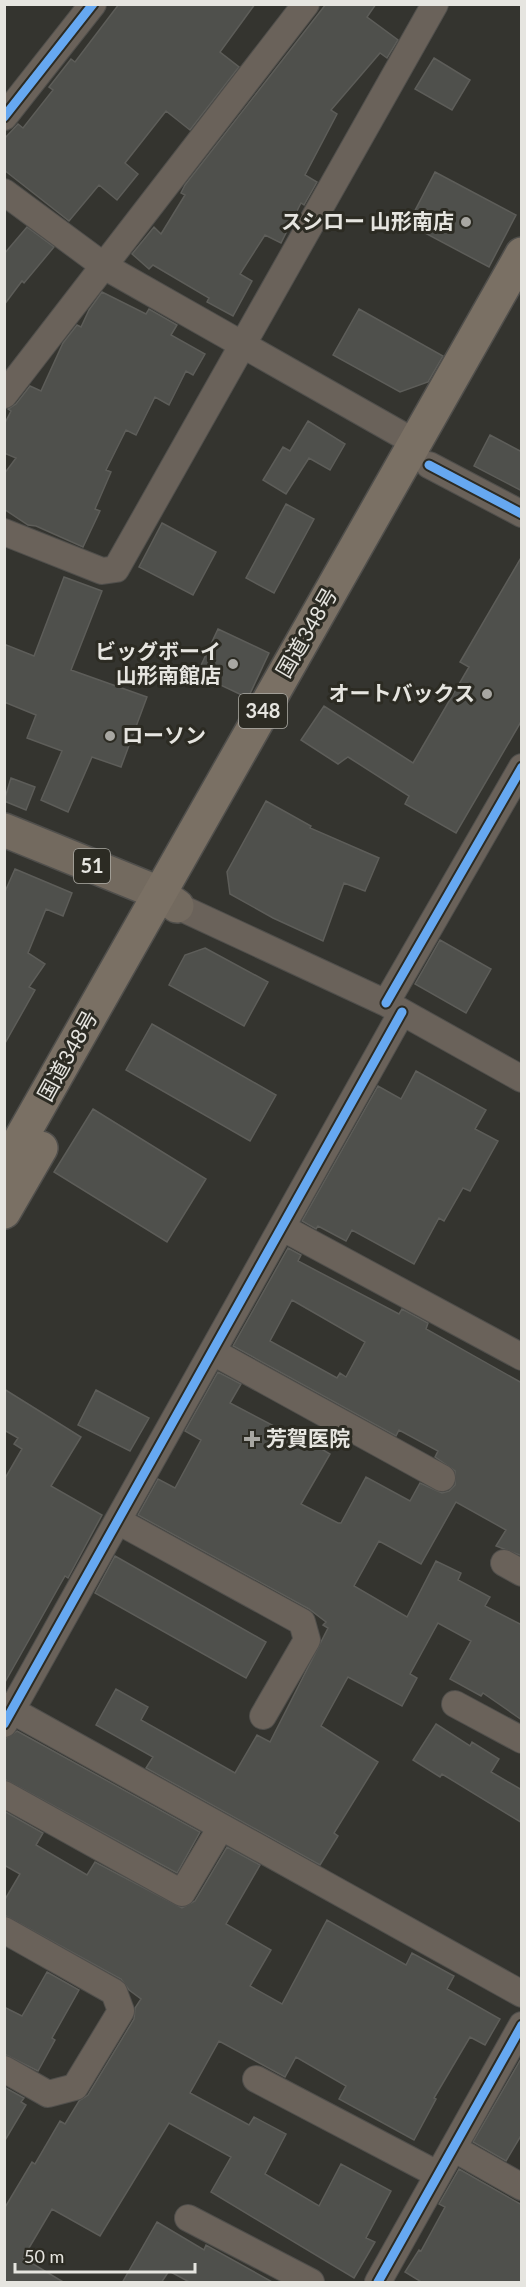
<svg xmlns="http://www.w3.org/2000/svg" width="526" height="2287" viewBox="0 0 526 2287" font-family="Lato,'Noto Sans JP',sans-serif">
	<rect width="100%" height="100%" fill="#34342f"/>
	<path fill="#4f504c" stroke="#5d5d59" stroke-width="1.5" fill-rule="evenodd" d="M119,4H255L220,52L239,67L190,130L166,111L125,163L138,174L117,200L99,185L69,221L4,170V139L18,124L23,128L53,90L49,87L71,59L75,62Z
		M326,4H376L367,17L398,40L387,58L380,53L331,110L337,114L305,175L317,182L304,205L301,203L281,243L265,235L240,274L252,281L233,316L207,302L209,298L153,265L149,269L132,254L154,227L161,234L185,195L181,193L185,185Z
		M434,58L470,80L452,110L415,89Z
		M435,172L516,215L489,267L408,224Z
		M27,227L54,247L24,283L22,281L4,305V254Z
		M102,292L146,314L149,309L177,325L171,335L205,354L193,375L186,371L169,405L155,397L136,435L126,430L106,470L111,472L95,509L100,511L83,547L36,526L28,525L4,509V474L16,458L4,453V425L11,411L8,409L16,404L30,386L41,391L63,343L77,325L81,327L89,310Z
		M359,309L443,356L428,382L400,392L333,355Z
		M308,421L345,444L330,470L309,458L286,494L263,480L283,447L290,451Z
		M490,435L522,452V491L474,466Z
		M286,504L314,519L274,593L246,578Z
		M162,523L216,552L193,595L139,567Z
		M522,556V720L456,833L405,804L409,796L348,757L338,764L301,740L324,706L413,763L469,667L460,662Z
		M64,577L102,591L71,670L147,697L121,767L92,757L68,812L41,800L62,751L27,738L36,715L4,702V644L34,656Z
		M218,629L269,653L248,698L197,674Z
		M11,778L35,787L26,810L4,801Z
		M266,801L311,826L310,828L379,858L365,891L344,883L323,941L273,918L230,894L227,872Z
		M15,869L72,893L63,916L46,909L28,953L45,964L29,987L35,990L4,1045V894Z
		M440,940L491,969L466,1013L415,984Z
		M205,948L268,982L244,1026L169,985L185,955Z
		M152,1024L276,1095L250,1141L126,1070Z
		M416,1071L486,1110L475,1129L498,1141L470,1191L463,1188L444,1221L439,1218L414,1264L352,1230L346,1241L318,1226L316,1229L302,1221L378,1086L401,1099Z
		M93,1109L206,1179L167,1242L54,1172Z
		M288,1248L301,1255L298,1261L399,1314L402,1309L428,1323L426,1329L522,1383V1556L496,1546L506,1530L456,1502L421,1564L379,1541L354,1586L407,1617L436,1561L461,1573L458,1580L490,1597L485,1606L522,1625V1720L483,1693L481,1696L450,1679L471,1641L438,1623L410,1674L417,1678L402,1706L348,1677L321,1726L378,1762L334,1833L338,1836L320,1865L146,1768L153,1757L96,1725L116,1689L148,1707L141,1720L235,1773L257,1735L270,1742L328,1628L323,1625L326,1622L309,1609L138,1515L158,1479L175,1488L201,1440L185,1431L218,1372L241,1384L230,1403L291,1435L293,1432L330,1454L301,1504L338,1523H341L366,1477L410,1501L420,1483L442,1493L449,1491L455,1485V1471L435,1457L438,1451L399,1430L396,1436L233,1346ZM292,1300L365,1342L346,1377L340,1373L337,1378L270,1341Z
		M4,1389L81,1437L51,1486L102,1515L68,1578L65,1576L4,1684V1480L22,1449L14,1444L18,1438L4,1430Z
		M96,1390L149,1418L130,1451L78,1425Z
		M115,1556L266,1642L246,1678L95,1593Z
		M436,1724L470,1746L472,1742L499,1759L491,1772L522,1790V1823L442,1774L440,1777L413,1760Z
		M17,1731L200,1832L177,1873L4,1779V1739Z
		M4,1811L43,1833L36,1845L87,1875L95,1862L182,1908L195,1901L227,1847L260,1865L226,1924L271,1950L250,1986L282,2004L327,1920L406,1965L412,1953L454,1976L447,1989L500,2019L485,2045L470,2037L434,2098L436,2099L414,2140L339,2099L346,2086L296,2057L285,2077L219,2041L190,2093L249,2125L254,2117L286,2134L265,2174L319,2206L341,2164L391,2191L366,2238L375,2242L354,2278L211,2192L231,2157L169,2123L100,2236L52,2209L23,2258L65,2283H4V2209L32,2162L35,2164L60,2121L65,2124L79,2101L88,2095L134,2019L135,2008L141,1999L129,1990L121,1979L4,1915V1901L20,1874L4,1865Z
		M47,1972L79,1990L52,2038L55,2040L38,2071L4,2054V2007L22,2016Z
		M522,2057V2134L506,2161L473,2142Z
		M4,2087L24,2098L21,2102L26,2105L4,2142Z
		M459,2169L522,2205V2283H423L405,2272L419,2250L421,2251L445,2207L439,2204Z
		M157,2222L204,2250L206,2245L274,2283H191L169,2271L161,2283H122Z"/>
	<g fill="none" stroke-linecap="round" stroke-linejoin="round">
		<defs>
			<path id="minor" d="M4,117L93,4
				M4,192L104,266L416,443
				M4,395L306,4
				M429,465L522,514
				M4,532L102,571L116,569L435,4
				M177,906L386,1003L522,1079
				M386,1003L522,767
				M283,1228L522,1357
				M213,1352L442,1478
				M118,1521L302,1622L307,1640L263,1716
				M504,1563L522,1573
				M455,1704L522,1740
				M4,1706L522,1994
				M4,1724L402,1012
				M4,1794L182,1893L221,1827
				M4,1930L114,1992L121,2011L75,2087L48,2094L4,2069
				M256,2079L437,2174
				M453,2148L522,2187
				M188,2218L311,2282
				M378,2282L522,2025"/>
			<path id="major" d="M4,830L159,893L177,906"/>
			<path id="highway" d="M4,1168L522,254
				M4,1212L41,1148"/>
		</defs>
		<use href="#minor" stroke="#504f4c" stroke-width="28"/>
		<use href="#major" stroke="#504f4c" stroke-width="36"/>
		<use href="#highway" stroke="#504f4c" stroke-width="36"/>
		<use href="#minor" stroke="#6a625a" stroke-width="26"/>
		<use href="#major" stroke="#736a5f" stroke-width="33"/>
		<use href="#highway" stroke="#7a7064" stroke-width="33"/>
		<defs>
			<path id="cycleway" d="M4,117L93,4
				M429,465L522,514
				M386,1003L522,767
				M4,1724L402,1012
				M378,2282L522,2025"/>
		</defs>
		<use href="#cycleway" stroke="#2c2b23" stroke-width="13"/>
		<use href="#cycleway" stroke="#66a8f1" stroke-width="9"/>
	</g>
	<g fill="#a8a7a2" stroke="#2c2b23" stroke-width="2">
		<circle cx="466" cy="222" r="6"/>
		<circle cx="233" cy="664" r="6"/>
		<circle cx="487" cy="694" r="6"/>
		<circle cx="110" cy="736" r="6"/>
		<path d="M249 1430h6v6h6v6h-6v6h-6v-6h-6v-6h6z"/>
	</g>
	<g text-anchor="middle" stroke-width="6" stroke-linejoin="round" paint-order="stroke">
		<g fill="#2c2b23" stroke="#aeada7" stroke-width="1.5">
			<rect x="239" y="694" width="48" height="34" rx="4.5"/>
			<rect x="74" y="849" width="36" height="34" rx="4.5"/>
		</g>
		<g font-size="20" font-weight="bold" fill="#e6e5e0">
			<text x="263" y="718">348</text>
			<text x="92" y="873">51</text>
		</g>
		<g font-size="21" font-weight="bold" fill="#e6e5e0" stroke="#2c2b23" text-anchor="end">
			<text x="454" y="229">スシロー 山形南店</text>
			<text x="221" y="659">ビッグボーイ<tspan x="221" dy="24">山形南館店</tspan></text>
			<text x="475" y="701">オートバックス</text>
			<text x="122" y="743" text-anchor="start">ローソン</text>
			<text x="266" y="1446" text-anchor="start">芳賀医院</text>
		</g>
		<g font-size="21" fill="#e6e5e0" stroke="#2c2b23">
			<text transform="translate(307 633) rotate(-60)" y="7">国道348号</text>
			<text transform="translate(68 1056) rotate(-61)" y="7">国道348号</text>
		</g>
	</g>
	<rect width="526" height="2287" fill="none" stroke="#e6e5e0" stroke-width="12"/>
	<path d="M15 2263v9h180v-9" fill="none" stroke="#e6e5e0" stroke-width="3"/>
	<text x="24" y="2263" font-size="18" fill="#e6e5e0" stroke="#2c2b23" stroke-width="4.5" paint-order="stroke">50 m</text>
</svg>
